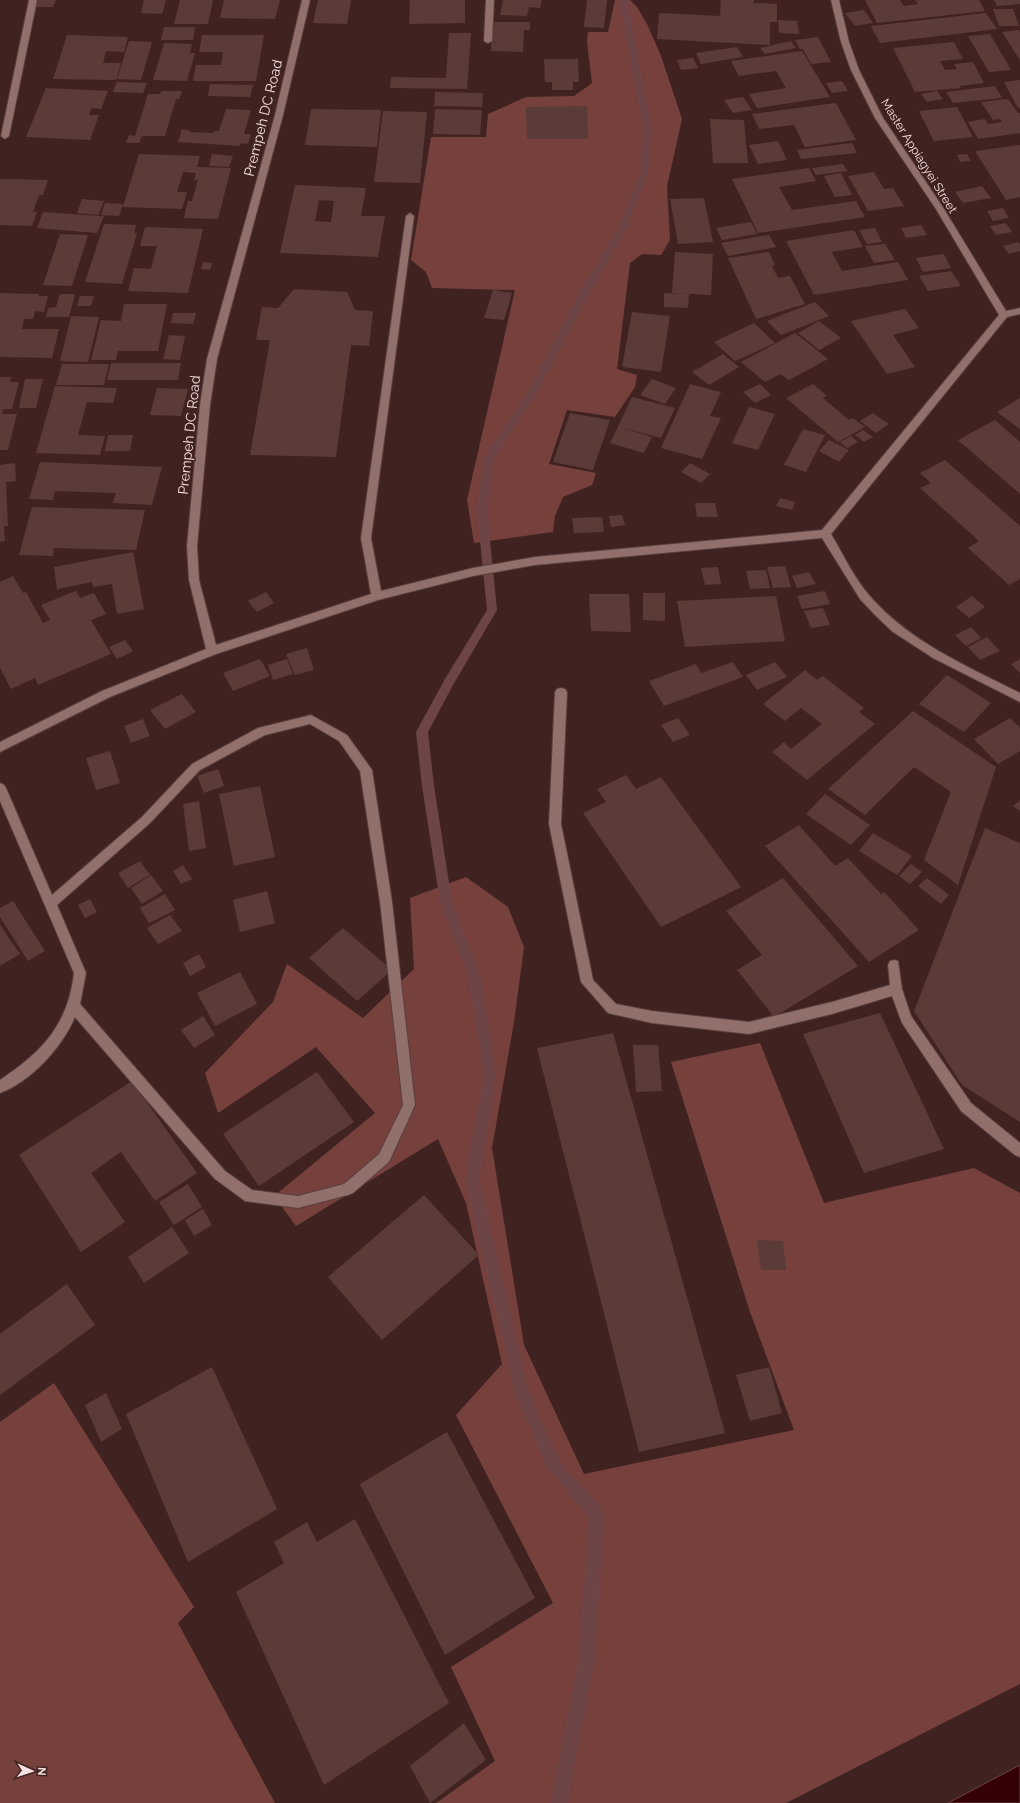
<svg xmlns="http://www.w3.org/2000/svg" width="1020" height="1803" viewBox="0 0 1020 1803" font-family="Raleway,sans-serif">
	<rect width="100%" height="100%" fill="#402321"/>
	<path fill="#76413d" d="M615,0H630L637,7L647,24L661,56L682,119L667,186L670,240L661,255L642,254L630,263L617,369L637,375L635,387L615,417L567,410L549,464L596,473L592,485L563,497L555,516L553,532L474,543L467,500L515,290L432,288L426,272L411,260L431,137H486L488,114L526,97L574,96L592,83L587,42L588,32H608Z
		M466,877L508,907L524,947L514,1022L492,1148L524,1345L584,1474L794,1430L750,1312L671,1062L760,1043L824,1203L974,1168L1020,1193V1684L786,1803H436L495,1761L451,1667L553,1603L456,1415L502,1364L466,1203L438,1139L296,1226L274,1196L375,1113L316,1047L218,1113L205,1073L273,1002L287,964L363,1018L414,969L410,898Z
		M54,1383L194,1607L178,1623L275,1803H0V1422Z"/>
	<path fill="#340204" stroke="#6e4546" d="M1020,1765V1803H948Z"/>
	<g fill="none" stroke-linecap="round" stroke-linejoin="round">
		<path fill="#6e4546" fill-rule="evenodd" d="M621,0H629L628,4L651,126L649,171L626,229L595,283L535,396L494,458L487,510L497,610L453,685L428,732L434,786L452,902L481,979L496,1076L479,1179L529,1392L558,1459L602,1509L604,1514L595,1659L567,1803H551L579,1659L589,1517L548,1469L515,1393L465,1179L484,1076L469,979L440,902L422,786L416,732L445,679L487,610L477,510L484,458L526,395L585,283L618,229L641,171L643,126L620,4Z"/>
	</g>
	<path fill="#5a3b38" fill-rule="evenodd" d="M38,0H56L53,7H36Z
		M144,0H166L162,14L141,13Z
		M180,0H213L208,24H174Z
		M224,0H280L275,19L220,18Z
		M318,0H351L347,24L313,23Z
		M410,0H465V23L409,24Z
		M503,0H542L540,8L529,7L527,16L500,15Z
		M587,0H607L604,28L584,27Z
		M721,0H754V3L777,4V22H770V45L657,39L659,13L720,16Z
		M865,0H900L904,6L918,4L915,0H979L985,11L877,23Z
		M994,0H1020V4L997,6Z
		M993,9H1013L1019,26H999Z
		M864,10L873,23L855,26L845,13Z
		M986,13L997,29L880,43L871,26Z
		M778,20L797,21L799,34L779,33Z
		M492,22H530V30H524L523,52L491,51Z
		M164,27H195L193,40H161Z
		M1019,30L1020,32V60L1002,32Z
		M449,33H471L467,89L390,88L391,77L446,78Z
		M990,34L1011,70L989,72L968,36Z
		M67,35L128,37L124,52L106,51L103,63H121L116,80L53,79Z
		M202,35H264L256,81H193L196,65H221L223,52H199Z
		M818,37L831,62L811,64L803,49H800L795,40Z
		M129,41L152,42L141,80L117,79Z
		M791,41L796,48L765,54L760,48Z
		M954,42L963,59L940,61L945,70L957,69L954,64L973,62L984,83L960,86L961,88L915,92L893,48Z
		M164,43L192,44L190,53H195L187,81L153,80Z
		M737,47L743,57L701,64L696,53Z
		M802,51L830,97L757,108L749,94L786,88L776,71L739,76L731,61Z
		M693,58L698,68L681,70L677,60Z
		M544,59H578L579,82H573V90H552V82H545Z
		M1020,80V108H1018L1004,82Z
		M842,81L848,91L832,93L826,83Z
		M117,82L147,83L143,93L113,92Z
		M210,84L253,85L250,97L208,96Z
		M995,86L1002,98L953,103L946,92Z
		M46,88L108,91L101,109L91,108L89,115H99L90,140L26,137Z
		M161,91H182L179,99H176L165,136H142L139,143H126L129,135L135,136L148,94H160Z
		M937,91L943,99L927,102L921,94Z
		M435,92L483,93L482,107L434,106Z
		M743,97L752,110L733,113L724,100Z
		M1008,99L1018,113H1020V133L978,139L968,122L985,119L988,124L1002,122L1000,119L993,120L981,102Z
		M836,103L856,140L805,147L794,125L759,129L752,114Z
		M587,106L588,139H527L526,107Z
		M957,107L973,137L934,141L919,111Z
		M226,109L251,110L244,134H251L248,144L241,143L240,146L178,142L182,129L189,130V132L214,133V131H219Z
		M311,109L381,110L377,147L305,145Z
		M435,109L482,110L480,135L433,134Z
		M383,111L427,112L420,183L374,182Z
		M710,119L744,120L748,163H713Z
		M778,141L787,160L758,164L749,145Z
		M852,143L857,153L801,159L797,150Z
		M1020,145V197L1006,200L975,151Z
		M139,154L200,156L197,167L231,168L218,219L184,218L188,201H192L198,180H194L196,173L183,172L177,192H187L182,209L123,207Z
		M212,154L233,156L229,167L209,166Z
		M967,154L971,161L960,162L957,155Z
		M843,164L847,171L816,175L812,168Z
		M809,168L816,181L779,187L792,210L856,201L865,217L758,233L732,179Z
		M874,172L884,189L893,188L904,206L868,211L848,176Z
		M841,173L852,195L835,197L824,176Z
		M0,179L48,180L43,195H39L33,212H37L32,226L0,225Z
		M295,185L366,188L361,216H385L378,257L280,253ZM319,200L334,201L331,222L315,221Z
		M982,186L991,198L963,203L955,192Z
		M704,198L713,242L678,244L670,199Z
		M82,199L104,201L98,215L77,213Z
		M105,203L123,204L119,216L101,215Z
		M1003,208L1009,218L993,221L987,211Z
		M43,212L101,216H104L97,233L37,228Z
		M751,222L757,234L722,240L716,228Z
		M1006,223L1012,232L996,235L990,226Z
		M104,224L136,225L134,233H137L122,284L85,282Z
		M921,225L927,235L906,238L901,228Z
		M145,227L203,229L188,293L128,291L134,268L151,269L157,246H140Z
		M875,228L882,242L867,244L859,230Z
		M854,230L863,247L832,252L842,271L898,262L908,280L814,295L786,241Z
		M60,234L88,235L72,286L43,285Z
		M769,235L776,247L728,256L721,243Z
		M1018,242L1020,244V251L1009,254L1003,246Z
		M885,244L895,260L874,263L865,246Z
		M675,252L713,254L711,295L672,293Z
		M769,252L775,265L772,266L778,278L790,276L805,304L756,319L728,258Z
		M944,254L951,268L923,272L916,258Z
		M203,262L212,263L210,270L201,269Z
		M951,271L961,286L928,291L919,276Z
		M294,289L347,292L355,310L373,311L369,346L351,345L336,457L250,455L270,340H256L262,307L278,308Z
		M493,290L512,293L504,320L484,318Z
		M0,293L39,294V296H48L44,312L35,311L33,319H24L22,329H59L52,358L0,357Z
		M664,293L689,294L688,308L664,307Z
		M60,294H75L69,317H46L48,308L56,307Z
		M80,296H94L91,306H77Z
		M815,302L829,316L781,335L767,321Z
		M124,304H167L158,351H118L116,360H91L101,320L121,321Z
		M905,309L919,328L893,335L915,367L887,374L851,321Z
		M632,312L670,316L661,372L622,367Z
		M173,313H196L193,324L171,323Z
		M71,316L99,317L88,362L60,361Z
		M819,321L841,338L819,350L798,333Z
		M754,323L775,343L735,361L714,342Z
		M795,333L828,359L789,380L780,374L765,382L741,362Z
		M169,335L185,336L180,360L163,359Z
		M723,354L739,367L709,385L692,372Z
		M111,363H181L178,380H107Z
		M62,364H109L104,385H56Z
		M0,377H11L10,382H19L12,409H3L2,414H17L8,450H0Z
		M25,379H43L36,408H19Z
		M652,379L676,388L665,404L640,395Z
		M690,384L721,392L710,416L721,418L702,459L661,448Z
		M760,384L771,395L755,403L743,392Z
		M813,384L827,396L823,398L849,420L853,418L865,427L838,442L786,398Z
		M55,386L117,388L113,403L87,402L78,435L105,436L100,455L36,453Z
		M157,388L188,389L181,416L150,415Z
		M632,397L675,408L661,438L620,427L652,437L644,453L610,443Z
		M1020,398V429L997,412Z
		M749,407L775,414L758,450L732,443Z
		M570,413L610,420L593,470L553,462Z
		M873,413L889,424L876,433L860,421Z
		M995,420L1020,442V494L958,440Z
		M803,429L825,435L806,472L784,465Z
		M863,430L873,437L864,442L855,435Z
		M108,435H133L130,451H105Z
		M851,436L858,442L847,448L840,442Z
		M829,440L849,450L839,462L819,451Z
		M945,460L1020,526V579L1009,585L968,548L979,541L920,488L931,483L920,473Z
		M40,462L162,467L152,505L113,503L116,493L55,491L53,500L29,499Z
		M15,463L16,481L6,482L8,526H4L5,541L0,542V465Z
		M690,463L710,474L701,483L681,472Z
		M780,498L795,502L792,510L776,506Z
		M695,503H715L718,517H697Z
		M32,507L145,510L136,550L54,548L53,556L19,555Z
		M622,515L625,525L611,527L609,516Z
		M602,517L604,532L574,533L572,518Z
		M133,552L144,609L117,614L112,584L93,587L92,582L57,589L54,567Z
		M785,566L791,587L773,588L767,567Z
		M718,567L721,584L705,585L701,568Z
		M766,570L770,588L750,589L746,571Z
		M809,572L816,584L797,588L792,576Z
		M13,576L23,593L26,592L43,623L50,620L41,605L76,591L80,598L94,593L106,614L91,620L111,654L38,685L35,678L11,689L0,668V582Z
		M825,591L830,604L802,609L797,596Z
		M266,592L274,603L257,612L248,601Z
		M643,593H665V621L643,620Z
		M589,594H629L631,632L591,631Z
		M776,596L785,641L685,647L677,601Z
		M972,596L985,607L969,618L956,607Z
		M823,608L830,625L811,628L804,611Z
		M971,627L981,638L966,646L955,635Z
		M987,637L1000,651L980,660L968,647Z
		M125,640L133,651L117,659L109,647Z
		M307,648L314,670L295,675L286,654Z
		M260,659L270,676L233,691L223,673Z
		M287,659L293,674L273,680L268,665Z
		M1020,659V673L1011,664Z
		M733,662L743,677L664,706L649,681L696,664L701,673Z
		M775,662L787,677L757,690L746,675Z
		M805,670L817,680L823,676L864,708L859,712L875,724L807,780L772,752L784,742L791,749L822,724L801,708L785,721L763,704Z
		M947,675L991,703L964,732L919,704Z
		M182,694L196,712L165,729L150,710Z
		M913,711L996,767L958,885L924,860L951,792L914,767L865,815L828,789Z
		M678,718L690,735L673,742L661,725Z
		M1010,718L1020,728V751L998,764L974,739Z
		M143,719L150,736L131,743L124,726Z
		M110,751L120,783L96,790L86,758Z
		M218,769L224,786L204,793L197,776Z
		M626,775L636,789L661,777L741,887L661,927L583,813L606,802L597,789Z
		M260,786L275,857L234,866L219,794Z
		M825,794L870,825L851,845L806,814Z
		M1020,800V811L1013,806Z
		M199,801L206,848L189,851L183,804Z
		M799,825L835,866L848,858L881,894L884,892L919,930L869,962L765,846Z
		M985,828L1020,843V1122L962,1085L914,1011Z
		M873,833L912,856L897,875L859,851Z
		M140,861L150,875L128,888L118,873Z
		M911,864L922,872L910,884L899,876Z
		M183,865L192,879L181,884L173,871Z
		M151,875L163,891L142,904L131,888Z
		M783,878L858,966L774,1017L737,970L762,955L726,911Z
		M927,878L949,895L941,904L918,886Z
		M267,891L275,923L240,932L233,900Z
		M165,894L175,910L149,923L140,908Z
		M90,899L97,912L85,918L78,905Z
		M13,901L45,951L28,961L0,917V908Z
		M170,915L182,931L158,944L147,928Z
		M0,925L20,954L0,966Z
		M343,928L392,970L357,1001L309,958Z
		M199,954L206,967L190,976L183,963Z
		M240,972L257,1004L215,1026L197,993Z
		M880,1013L944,1149L864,1173L803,1034Z
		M203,1016L215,1035L194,1048L181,1030Z
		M613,1033L725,1433L639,1452L537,1048Z
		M633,1045H658L662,1091L636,1092Z
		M317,1072L354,1122L259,1186L223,1134Z
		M132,1081L197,1173L155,1201L121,1152L91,1173L125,1222L81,1252L19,1155Z
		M188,1184L202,1207L174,1225L159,1202Z
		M424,1195L479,1255L382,1340L328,1277Z
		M203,1209L212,1225L194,1236L185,1220Z
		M172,1227L189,1253L144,1283L128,1257Z
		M757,1240L783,1241L786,1270H761Z
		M67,1284L95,1325L0,1395V1334Z
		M212,1367L277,1509L188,1562L126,1414Z
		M769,1367L782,1413L750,1421L736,1375Z
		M106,1393L122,1429L101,1442L85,1405Z
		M447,1432L535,1598L445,1655L360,1484Z
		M355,1519L449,1703L324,1785L236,1592L284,1563L274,1542L307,1522L317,1542Z
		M464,1723L486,1760L430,1803L410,1766Z"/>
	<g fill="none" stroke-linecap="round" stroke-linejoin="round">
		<defs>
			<path id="minor" d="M29,0H37L9,136L5,139L1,136Z
				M302,0H310L283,115L217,359L210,405L197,546L199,580L216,645L371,594L361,538L406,216L410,213L414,216L371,538L381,591L473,568L535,557L822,530L999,315L936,209L875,118L851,70L841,42L831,0H839L849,42L859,70L883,118L944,209L1006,311L1020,308V314L1007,317L831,534C843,554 853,576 868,594C908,641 966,666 1020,693V702L933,658L893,632L876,616L860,599L822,538L535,565L473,576L378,600L216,654L110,697L0,752V742L102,691L206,649L189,580L187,546L200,405L207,359L275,115Z
				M486,0H494L492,41L488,43L484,41Z
				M561,688L565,689L567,692L561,824L593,980L616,1004L652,1011L749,1022L832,1002L890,985L888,965L890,961L894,960L898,961L902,989L911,1016L971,1103L1020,1143V1157L1015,1155L961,1111L902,1023L892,996L832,1014L749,1034L652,1023L608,1013L581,982L549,824L555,692L557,689Z
				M311,715L347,735L372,770L392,902L415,1105L389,1162L353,1193L348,1195L298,1208L245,1201L215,1179L75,1017C62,1047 32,1081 0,1093V1080C42,1052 68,1025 74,973L0,801V783L4,785L6,788L52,895L142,817L192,764L258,728ZM310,724L339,741L360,771L380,902L403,1105L379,1154L344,1184L298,1196L252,1190L225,1171L80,1004L86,973L57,905L150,823L200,770L265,735Z"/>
		</defs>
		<use href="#minor" stroke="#583e3d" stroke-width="2"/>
		<use href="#minor" fill="#916f6b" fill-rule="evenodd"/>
	</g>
	<g text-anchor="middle" stroke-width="3" stroke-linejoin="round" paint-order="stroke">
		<g font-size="12" fill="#f5e1df" stroke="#402321">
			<text transform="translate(919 156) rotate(58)" y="4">Master Appiagyei Street</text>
		</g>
		<g font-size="14" fill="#f5e1df" stroke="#402321">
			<text transform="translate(263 118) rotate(-76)" y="5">Prempeh DC Road</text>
			<text transform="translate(189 435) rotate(-84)" y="5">Prempeh DC Road</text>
		</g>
	</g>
	<g transform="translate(32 1771) rotate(93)" stroke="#402321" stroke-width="3" paint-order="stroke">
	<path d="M0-3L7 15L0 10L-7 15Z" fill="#f5e1df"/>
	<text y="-6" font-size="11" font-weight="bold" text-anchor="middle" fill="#f5e1df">N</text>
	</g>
</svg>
